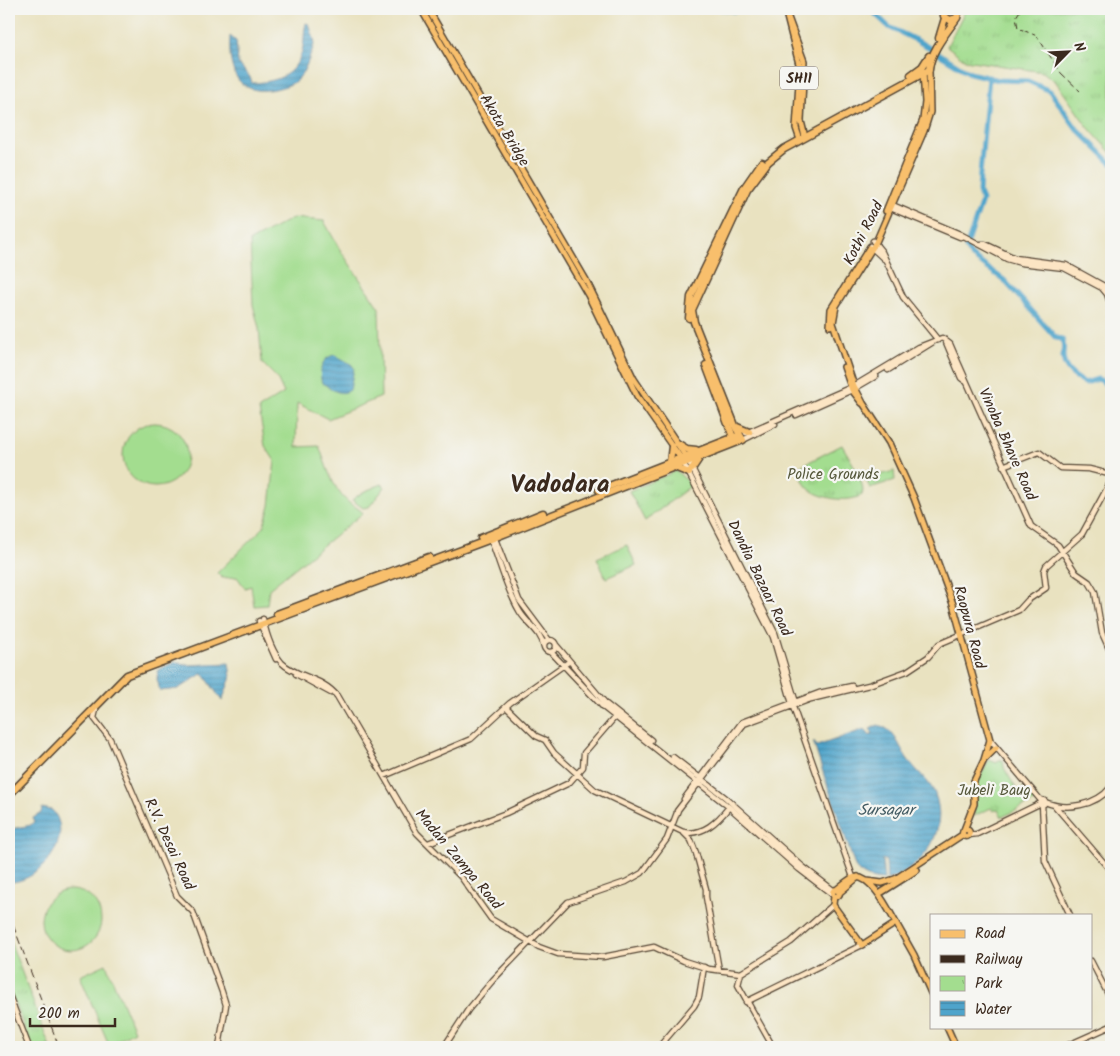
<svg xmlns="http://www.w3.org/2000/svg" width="1120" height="1056" viewBox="0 0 1120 1056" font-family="Kalam,sans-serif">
	<defs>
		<pattern id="park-tufts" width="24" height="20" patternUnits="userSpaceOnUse" patternTransform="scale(1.25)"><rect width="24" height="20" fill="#a3dd8f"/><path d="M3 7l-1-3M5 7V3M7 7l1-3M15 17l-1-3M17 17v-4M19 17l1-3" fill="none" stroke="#8dbe7b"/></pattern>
		<pattern id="water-rules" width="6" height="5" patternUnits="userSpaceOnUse" patternTransform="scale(1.25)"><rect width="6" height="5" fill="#4fa4cb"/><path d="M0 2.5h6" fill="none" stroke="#4386a4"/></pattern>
	</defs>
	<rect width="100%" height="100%" fill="#f6f6f2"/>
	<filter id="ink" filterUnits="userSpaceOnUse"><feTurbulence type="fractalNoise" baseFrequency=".02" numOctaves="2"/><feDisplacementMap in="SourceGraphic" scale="10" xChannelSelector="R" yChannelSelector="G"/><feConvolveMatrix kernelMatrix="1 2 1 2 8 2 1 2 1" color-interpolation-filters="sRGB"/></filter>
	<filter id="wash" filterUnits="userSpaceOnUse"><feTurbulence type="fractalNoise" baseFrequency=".0096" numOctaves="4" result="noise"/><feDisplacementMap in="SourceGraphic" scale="20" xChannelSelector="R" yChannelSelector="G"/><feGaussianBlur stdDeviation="1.12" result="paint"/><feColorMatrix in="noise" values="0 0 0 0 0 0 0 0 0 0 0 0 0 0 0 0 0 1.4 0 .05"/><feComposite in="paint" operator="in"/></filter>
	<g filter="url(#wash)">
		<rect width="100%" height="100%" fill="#e9e2c0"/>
		<path fill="#a3dd8f" stroke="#6f8456" d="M293,218L324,221L339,248L379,308L381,397L328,419L297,403L296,447L319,446C326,464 332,488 347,501C352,506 358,507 363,513L269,589L267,605L254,606L251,586L245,588L237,577L222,578L217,573L263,528L270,506L275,461L265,446L259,409L284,393L277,378L262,363L259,328L253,305L250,241Z
			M123 455a32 32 0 1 1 64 0a32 32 0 1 1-64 0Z
			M382,484L385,487L369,507L363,508L352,500L363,492Z
			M41 920a30 30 0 1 1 60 0a30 30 0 1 1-60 0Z
			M106,964L134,1031L109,1045L80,976Z"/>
		<path fill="url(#park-tufts)" stroke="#6f8456" d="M966,9H1111V153L1087,126L1056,82L1043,72L965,60L947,46Z
			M842,445C848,456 867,484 862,495C849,503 824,499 812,491C804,487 801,475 799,467Z
			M874,469L880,475L894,471L895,480L870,488L863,474Z
			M676,471L692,485L645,521L629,491Z
			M627,545L636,565L606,578L597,558Z
			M989,760L997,763L999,760H1003L1004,768L1018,792L1024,788L1033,798L1036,797V801L1002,817L998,809L993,811L991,808L974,816L975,787Z
			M9,938L50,1047H32L9,989Z"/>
		<path fill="url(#water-rules)" stroke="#456774" d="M306,23L309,24L315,42C311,53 307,68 299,78C293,85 283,87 275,89C235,97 228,68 230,36L236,41L238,63L250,77L252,83C276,82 295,76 302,51C305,42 303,32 306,23Z
			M335,355L351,364L354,368L350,390C339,397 331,388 322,383C318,371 322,357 335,355Z
			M175,662L188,665L229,663L231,677L222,701L203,673L178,689L160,691L157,679L158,670Z
			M878,725C895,729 898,745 907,758C915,770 930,781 935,794C949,832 923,869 887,880L886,861L882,859L884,880C873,880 861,876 855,867C841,822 825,781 813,741L817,746L865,729L870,736L873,733L870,729Z
			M42,808L52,810C76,836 40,883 9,882V833L11,829L31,825L34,821L33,818L41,813Z"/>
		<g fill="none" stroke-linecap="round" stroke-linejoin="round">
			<path stroke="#4fa4cb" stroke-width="5" d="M107,9H122
				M721,9L734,11L753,9
				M870,9L889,27L918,41L970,73L999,80L1028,81L1050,91L1077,129L1111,163
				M989,77L980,174L979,192L982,201L966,248L971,256L1004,280L1056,338L1062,339C1065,345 1063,349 1063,355C1063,369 1073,376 1085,383L1098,379C1106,382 1108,387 1111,396
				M1111,433V434"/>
		</g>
	</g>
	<g filter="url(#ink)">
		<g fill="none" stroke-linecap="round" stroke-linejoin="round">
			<defs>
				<path id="secondary" d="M890,204L960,234L1007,259L1021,263L1064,268L1102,288L1107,294L1111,306
					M888,207L960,237L963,236
					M873,241L882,252L903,297L938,340
					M981,244H985L1015,258L1066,265L1104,286L1110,295
					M870,246L884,259
					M945,340L961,378L965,381
					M888,370L933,342
					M796,415L852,390L876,376
					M746,433L854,386L919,347L942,338L950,344L953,351L1031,526L1058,545L1076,573L1089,582L1095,592L1102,633L1111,653
					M743,440L775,424
					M688,460L775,633L796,703
					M683,462L773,637L793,707L854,880
					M1003,466L1039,452L1060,468L1089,469L1109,474L1111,477
					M494,536L519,600L549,640
					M490,538C500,562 506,589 520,612C528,625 541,631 544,647
					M263,619C266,633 272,652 282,663C296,677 322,677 337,696L417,833L461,877L491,919L539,947L558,954L603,957L654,947L684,961L709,969L741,973L791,942L833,905
					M259,621L276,659
					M544 646a6 6 0 1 1 12 0a6 6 0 1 1-12 0Z
					M557,646L606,704L651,740
					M551,652L603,707L729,807L799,869L833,895
					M296,674L331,693
					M506,707L536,736L545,740L554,753L595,790L683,832L691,840L696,853L706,889V897L719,970
					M96,710L94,718L110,739L177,896L193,912L222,992L226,1005L219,1047
					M990,740L1044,804L1045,801L1042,800
					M673,757L726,798L802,866L833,890
					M384,776L471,739L510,703L567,663
					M684,799L742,722L819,693L852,686
					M1045,802C1066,811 1096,806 1111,787
					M1042,804L1045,861L1070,915
					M1055,806L1111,871
					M677,811L744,724L811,699L869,685L907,671L928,657L939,644L1019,610L1028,600L1046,588L1044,571L1046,566L1082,534L1111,481
					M684,832C703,836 718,821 729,807
					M969,835L977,834L1041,803
					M428,843L506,813L569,783L583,767L584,753L615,717
					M1091,961L1111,1000
					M741,973L738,985L773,1047
					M9,995L29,1047
					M746,1002L862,945
					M444,1047L468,1010L493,980L568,902L626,882L642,873L667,839L678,810
					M659,1047L694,1006L699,997L704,967
					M1064,1047L1111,1026"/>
				<path id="primary" d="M421,9L588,295L637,396L682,460
					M428,9L586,280L634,379L687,458
					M785,9L804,61L801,121L805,137
					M787,17L800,68L796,128L800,140
					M929,70L930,112L924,131L876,242L836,306L833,323L854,386L863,403L889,443L914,498L953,604L990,740L984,760
					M886,211L923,120L925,102L923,73
					M830,326L831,309L869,248
					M844,367L852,390L862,403
					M962.5 833a3.5 3.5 0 1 1 7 0a3.5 3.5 0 1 1-7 0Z
					M964,830L974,804V781L984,760L996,748
					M867,881L882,883L895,879L962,835
					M832.5 893a3.5 3.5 0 1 1 7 0a3.5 3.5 0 1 1-7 0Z
					M839,893L858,877
					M879,894L917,870
					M834,896L833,905L862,945L896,923C889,911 870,871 852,878C847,881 841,886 836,890
					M896,923L914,955L931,993
					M947,1027L956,1047"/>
				<path id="highway" d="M943,9L944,16L950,20L957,18L959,9
					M939,38L945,18
					M911,75L922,67L929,56
					M689,318L691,297L744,188L762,162
					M706,365L734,440
					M737,427L749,432
					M677,443L687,449L696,450
					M670,462L672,446
					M672,466L689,473
					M692,469L700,457
					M599,490L740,435
					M481,538L543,513
					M277,614L429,557
					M9,795L127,675L491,539L743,440L736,428L694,322L692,310L747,190L768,162L784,149L929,70C930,52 947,32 957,18"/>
			</defs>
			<use href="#secondary" stroke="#554636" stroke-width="7"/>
			<use href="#primary" stroke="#554636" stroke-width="8"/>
			<use href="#highway" stroke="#554636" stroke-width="9"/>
			<use href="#secondary" stroke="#fce5c4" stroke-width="4.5"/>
			<use href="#primary" stroke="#f8bf6c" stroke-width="5"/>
			<use href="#highway" stroke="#f8bf6c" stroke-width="6"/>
			<path stroke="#3b2a1e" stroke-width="1" stroke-dasharray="8 4" stroke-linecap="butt" d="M9,9H10
				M1021,9L1016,17L1018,28L1037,36L1061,73L1080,91
				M9,914L59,1047"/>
		</g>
	</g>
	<g text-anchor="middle" stroke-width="4.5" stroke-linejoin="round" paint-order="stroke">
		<rect fill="#f6f6f2" stroke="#73675e" stroke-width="1" x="780" y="66.5" width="38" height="23" rx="4"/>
		<g font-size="14" font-weight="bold" fill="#3b2a1e">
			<text x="799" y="83">SH11</text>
		</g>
		<g font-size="15" fill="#3b2a1e" stroke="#f6f6f2">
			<text transform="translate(505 130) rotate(59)" y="5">Akota Bridge</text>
			<text transform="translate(863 233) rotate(-63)" y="5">Kothi Road</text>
			<text transform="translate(1008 444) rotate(66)" y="5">Vinoba Bhave Road</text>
			<text transform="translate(760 578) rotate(64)" y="5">Dandia Bazaar Road</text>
			<text transform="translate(970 627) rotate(75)" y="5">Raopura Road</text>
			<text transform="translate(170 844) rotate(65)" y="5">R.V. Desai Road</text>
			<text transform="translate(459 859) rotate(50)" y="5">Madan Zampa Road</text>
		</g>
		<g font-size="15" fill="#55573a" stroke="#f6f6f2">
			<text x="833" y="479">Police Grounds</text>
			<text x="994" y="795">Jubeli Baug</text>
		</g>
		<g font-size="16" font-style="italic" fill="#435b63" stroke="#f6f6f2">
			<text x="886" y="815">Sursagar</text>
		</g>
		<g font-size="25" font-weight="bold" fill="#3b2a1e" stroke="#f6f6f2">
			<text x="560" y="492">Vadodara</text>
		</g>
	</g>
	<rect width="1120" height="1056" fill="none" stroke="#f6f6f2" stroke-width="30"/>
	<rect x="930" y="914" width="162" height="115" fill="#f6f6f2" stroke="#aba49d"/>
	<rect x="940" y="930" width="25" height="8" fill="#f8bf6c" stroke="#aba49d"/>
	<text x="975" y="938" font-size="15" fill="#3b2a1e">Road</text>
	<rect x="940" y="955" width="25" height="8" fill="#3b2a1e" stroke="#aba49d"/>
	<text x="975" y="964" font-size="15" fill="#3b2a1e">Railway</text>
	<rect x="940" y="976" width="25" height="15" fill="url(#park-tufts)" stroke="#aba49d"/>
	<text x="975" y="988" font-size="15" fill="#3b2a1e">Park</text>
	<rect x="940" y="1001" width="25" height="15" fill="url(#water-rules)" stroke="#aba49d"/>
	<text x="975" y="1014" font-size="15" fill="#3b2a1e">Water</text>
	<g transform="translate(1068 52) rotate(66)" stroke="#f6f6f2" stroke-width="4" paint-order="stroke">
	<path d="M0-4L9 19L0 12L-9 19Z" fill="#3b2a1e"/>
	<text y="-8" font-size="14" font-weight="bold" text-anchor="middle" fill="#3b2a1e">N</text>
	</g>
	<path d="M30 1018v8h85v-8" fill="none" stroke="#3b2a1e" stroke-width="2.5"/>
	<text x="38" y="1018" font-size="15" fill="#3b2a1e" stroke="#f6f6f2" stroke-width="4" paint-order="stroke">200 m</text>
</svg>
